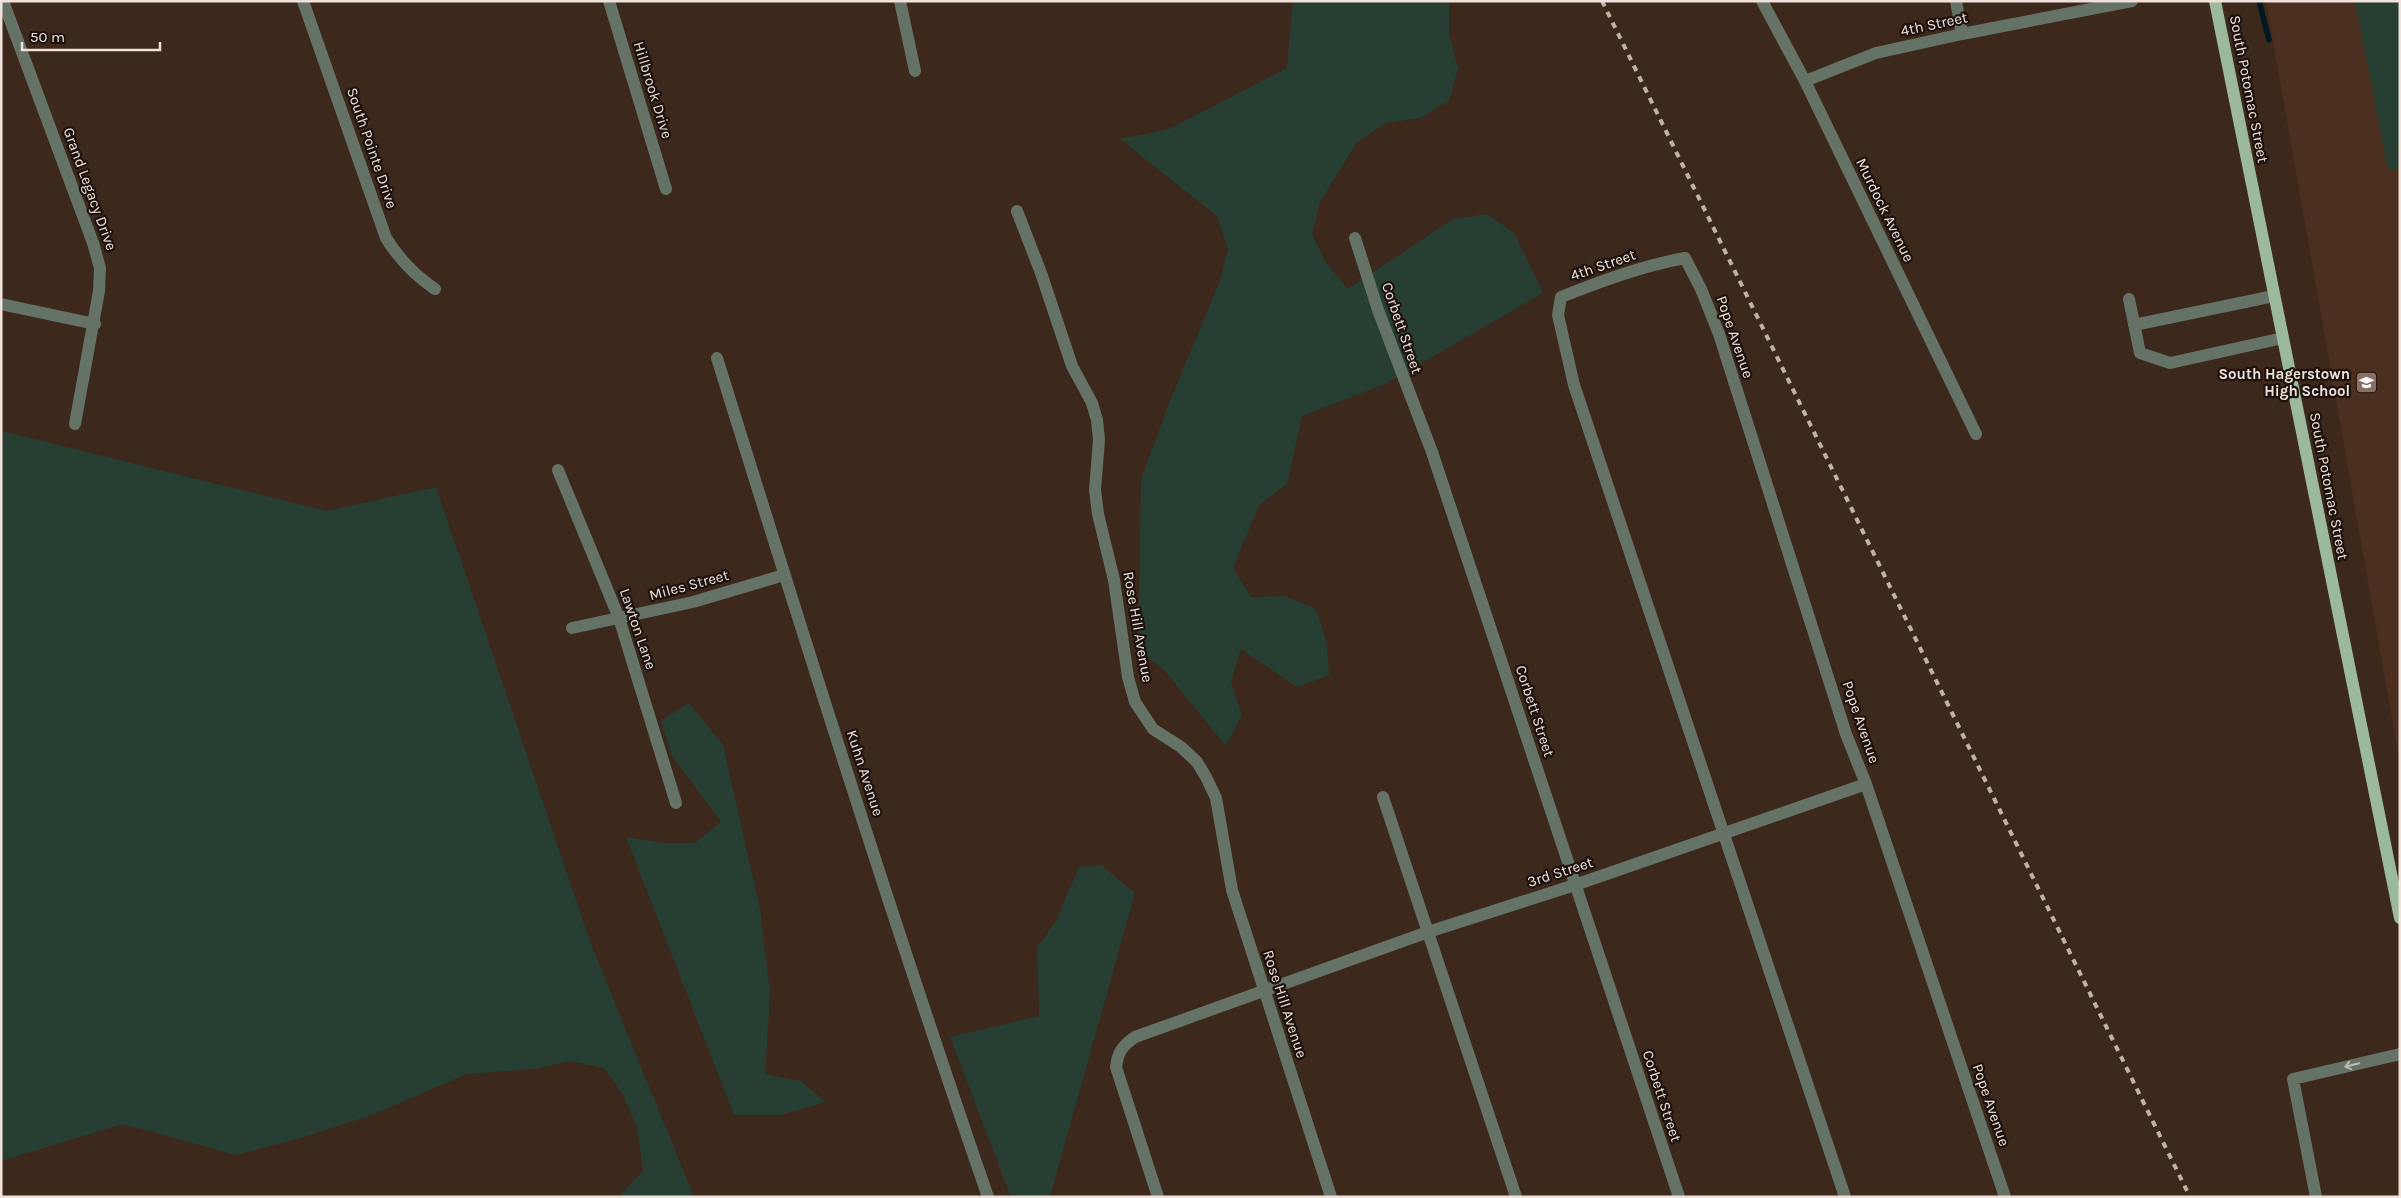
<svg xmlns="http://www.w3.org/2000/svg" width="2401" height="1198" viewBox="0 0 2401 1198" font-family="Karla,sans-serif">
	<rect width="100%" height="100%" fill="#3d281c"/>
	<path fill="#4b3020" d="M2266,1H2400V764Z"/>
	<path fill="#273f32" d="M1293,1H1449V35L1458,68L1449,101L1420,118L1386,123L1357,142L1320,202L1312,234L1327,264L1348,289L1453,219L1487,214L1514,233L1543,293L1385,384L1302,416L1287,484L1259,505L1233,568L1251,597L1285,596L1316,609L1326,640L1329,675L1297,687L1241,649L1231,682L1242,715L1226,746L1165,671L1138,649L1141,480L1170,401L1219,283L1228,250L1217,216L1120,139L1169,129L1287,68Z
		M2355,1H2400V168L2388,170Z
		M1,431L327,511L436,487L591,944L694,1197H618L643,1171L637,1128L624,1096L604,1068L569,1061L536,1069L467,1074L372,1115L304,1137L236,1155L123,1124L1,1161Z
		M689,703L723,745L760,909L770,993L765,1074L801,1081L826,1102L781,1115H734L626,837L662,843H695L721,822L671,754L661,721Z
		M1101,865L1135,893L1050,1197H1011L950,1037L1039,1016L1037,948L1057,919L1079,867Z"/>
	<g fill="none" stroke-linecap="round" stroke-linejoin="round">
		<path stroke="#001820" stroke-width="5.5" d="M2259,1L2269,40"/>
		<path stroke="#647366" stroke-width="12" d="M3,1L93,243L100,268L99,291L75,424
			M303,1L386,238C399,259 414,275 435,289
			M609,1L666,189
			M900,1L915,71
			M1762,1L1805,81L1976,434
			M1956,1L1962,34
			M1805,81L1876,53L1962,34L2132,1
			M1017,211L1041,273L1072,366L1092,403L1097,420L1099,440L1095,490L1098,514L1114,580L1128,677L1135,702L1153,729L1181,747L1197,762L1206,777L1216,798L1232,890L1331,1197
			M1355,238L1378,310L1432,452L1679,1197
			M2129,299L2140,353L2170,363L2283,338
			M1,304L95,324
			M2134,325L2274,296
			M717,358C804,638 892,919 988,1197
			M558,470L619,618L676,803
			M572,628L693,602L784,575
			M1383,797L1516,1197
			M1158,1197L1116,1067C1118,1052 1122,1046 1135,1037L1428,932L1575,885L1866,784
			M1845,1197L1574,385L1558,315L1561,297C1602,281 1641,266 1685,258L1701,289L1719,334L1846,734L1866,784L2005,1197
			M2316,1197L2293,1079L2400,1054"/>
		<path stroke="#9ab99d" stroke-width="12" d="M2215,1L2400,918"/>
		<path stroke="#c1b2a9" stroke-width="4" stroke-dasharray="6 6" stroke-linecap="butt" d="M1602,1L2190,1197"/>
	</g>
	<defs><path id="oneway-shaft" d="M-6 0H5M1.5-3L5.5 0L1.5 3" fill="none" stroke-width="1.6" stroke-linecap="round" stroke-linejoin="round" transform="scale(1.25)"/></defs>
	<use stroke="#bfbbb1" href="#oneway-shaft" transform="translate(2352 1065) rotate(167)"/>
	<defs>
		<symbol id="school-square" viewBox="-11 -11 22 22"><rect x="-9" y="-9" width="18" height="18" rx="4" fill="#8d6e63" stroke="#1d130e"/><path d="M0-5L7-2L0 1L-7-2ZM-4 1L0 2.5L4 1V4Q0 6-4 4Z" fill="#fff"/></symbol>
	</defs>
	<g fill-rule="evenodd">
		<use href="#school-square" x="2354" y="370" width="25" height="25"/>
	</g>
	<g text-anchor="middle" stroke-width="4.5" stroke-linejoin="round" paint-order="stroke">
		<g font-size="15" fill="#f0e2da" stroke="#1d130e">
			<text transform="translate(1934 24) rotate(-12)" y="5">4th Street</text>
			<text transform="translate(2249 89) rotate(79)" y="5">South Potomac Street</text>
			<text transform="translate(653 90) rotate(73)" y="5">Hillbrook Drive</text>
			<text transform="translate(372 148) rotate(71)" y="5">South Pointe Drive</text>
			<text transform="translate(90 189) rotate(70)" y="5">Grand Legacy Drive</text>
			<text transform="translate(1885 210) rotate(64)" y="5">Murdock Avenue</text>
			<text transform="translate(1603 265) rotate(-19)" y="5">4th Street</text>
			<text transform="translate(1402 328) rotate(71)" y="5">Corbett Street</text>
			<text transform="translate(1735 337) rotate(71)" y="5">Pope Avenue</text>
			<text transform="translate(2329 486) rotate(79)" y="5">South Potomac Street</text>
			<text transform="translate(689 585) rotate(-15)" y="5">Miles Street</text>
			<text transform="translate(1138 627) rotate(80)" y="5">Rose Hill Avenue</text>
			<text transform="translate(638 629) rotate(71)" y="5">Lawton Lane</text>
			<text transform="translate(1535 711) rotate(72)" y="5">Corbett Street</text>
			<text transform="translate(1861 722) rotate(71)" y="5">Pope Avenue</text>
			<text transform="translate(865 773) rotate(72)" y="5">Kuhn Avenue</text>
			<text transform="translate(1560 872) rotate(-18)" y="5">3rd Street</text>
			<text transform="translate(1285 1004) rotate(72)" y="5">Rose Hill Avenue</text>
			<text transform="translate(1662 1096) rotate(72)" y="5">Corbett Street</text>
			<text transform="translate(1991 1105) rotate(71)" y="5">Pope Avenue</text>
		</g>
		<g font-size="15" font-weight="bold" fill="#f0e2da" stroke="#1d130e" text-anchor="end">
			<text x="2350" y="379">South Hagerstown<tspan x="2350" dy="17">High School</tspan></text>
		</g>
	</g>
	<rect width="2401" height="1198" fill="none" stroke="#f0e2da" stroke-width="5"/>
	<path d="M22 42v8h138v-8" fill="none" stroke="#f0e2da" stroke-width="2.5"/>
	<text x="30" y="42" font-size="15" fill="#f0e2da" stroke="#1d130e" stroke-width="4" paint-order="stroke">50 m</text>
</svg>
